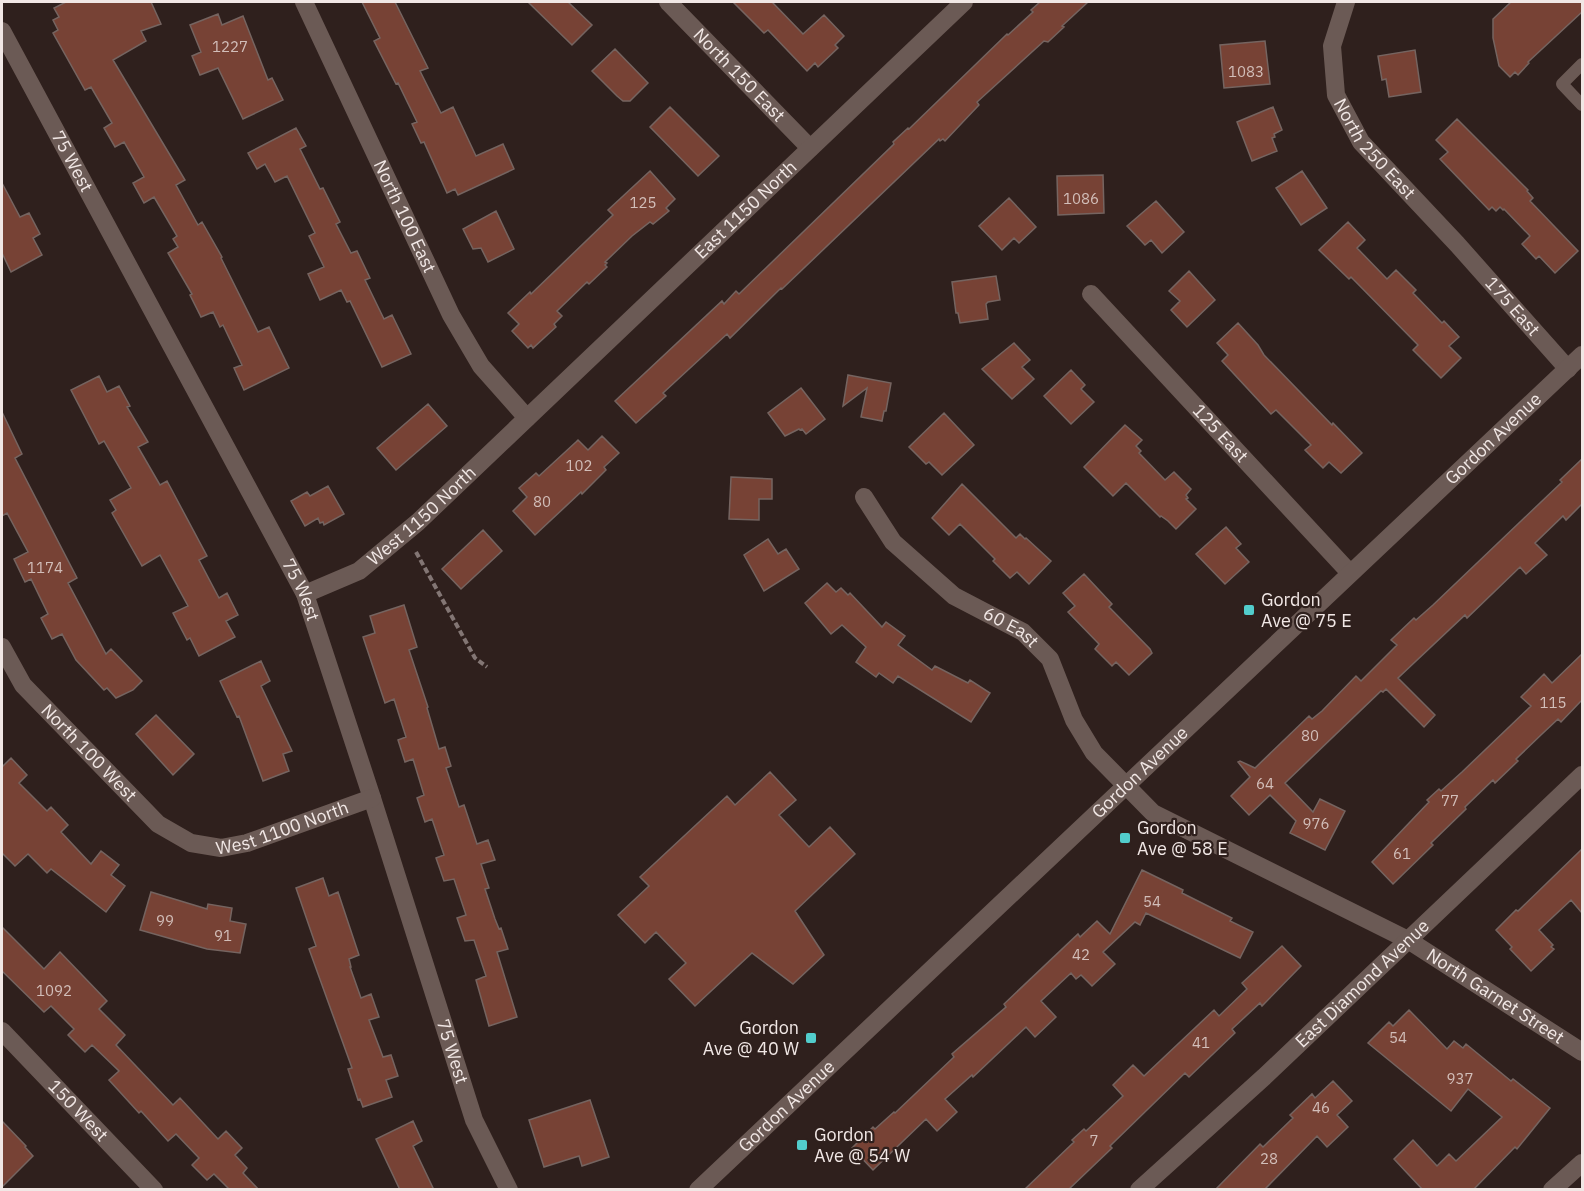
<svg xmlns="http://www.w3.org/2000/svg" width="1584" height="1191" viewBox="0 0 1584 1191" font-family="'IBM Plex Sans',sans-serif">
	<rect width="100%" height="100%" fill="#2f201d"/>
	<path fill="#774235" stroke="#756460" stroke-width="1.5" d="M66,2H151L161,24L141,31L146,41L113,60L185,180L176,185L198,225L202,222L222,257L221,258L258,332L269,327L289,368L244,390L234,368L242,365L223,325L220,327L213,312L201,317L190,295L192,294L168,253L178,247L173,239L177,236L154,197L144,203L133,183L144,177L124,142L115,147L104,128L112,123L91,87L85,90L53,33L58,30L53,20L59,17L54,8Z
		M362,2H395L428,68L420,71L441,113L453,107L476,156L503,144L514,169L458,195L455,189L447,193L424,142L421,143L412,124L417,122L398,83L396,84L374,41L380,38Z
		M528,2H568L592,25L572,45Z
		M733,2H772L803,34L824,15L844,36L835,45L838,48L818,67L815,63L807,71L768,30L764,33Z
		M1040,2H1088L1062,26L1064,27L1048,42L1044,41L977,102L979,105L945,141L943,139L940,141L939,139L782,289L781,288L730,338L727,334L663,393L666,396L636,423L615,401L722,301L724,304L736,291L739,294L894,144L893,142L908,128L909,129L1007,34L1008,35L1033,12L1031,10Z
		M1511,2H1582V12L1528,62L1529,63L1518,75L1515,72L1510,77L1499,66L1493,38V19Z
		M218,14L222,25L243,16L268,80L272,78L283,100L243,119L218,68L200,75L192,56L201,52L190,25Z
		M1265,41L1270,84L1224,88L1220,45Z
		M615,49L648,83L630,101H623L617,96L592,71Z
		M1415,50L1421,92L1389,97L1386,79L1382,80L1378,56Z
		M670,107L719,156L698,176L650,127Z
		M1273,107L1282,130L1274,134L1275,137L1272,138L1277,151L1252,161L1237,122Z
		M1457,119L1528,190L1527,191L1533,198L1530,201L1578,251L1555,273L1539,256L1536,259L1522,244L1530,236L1504,209L1503,210L1500,207L1496,211L1492,207L1489,210L1440,159L1448,152L1436,140Z
		M296,128L306,146L300,149L320,189L323,188L340,222L336,224L351,253L357,251L370,278L365,280L384,319L392,315L411,354L382,367L350,301L347,302L341,290L320,300L308,274L324,267L309,236L315,233L287,176L275,182L265,164L257,169L248,153Z
		M650,171L675,199L666,208L669,211L653,224L650,222L632,236L605,262L607,263L605,265L607,267L589,284L587,282L557,311L562,316L554,324L556,327L533,348L531,345L528,348L512,331L519,324L508,313L530,292L531,294L613,215L608,210Z
		M1302,171L1327,208L1301,225L1276,188Z
		M1103,175L1104,213L1058,215L1057,176Z
		M2,183L20,217L29,213L40,234L33,238L42,255L11,272L2,253Z
		M1009,198L1036,227L1019,243L1014,238L1002,250L979,226Z
		M1156,201L1184,232L1162,253L1151,240L1145,245L1127,226Z
		M496,211L514,249L488,262L481,248L473,249L463,229Z
		M1348,222L1365,240L1357,248L1387,279L1396,270L1416,290L1413,293L1442,323L1444,321L1459,337L1449,346L1461,358L1441,378L1413,350L1418,345L1351,277L1349,279L1319,250Z
		M1189,271L1215,300L1187,327L1171,310L1180,301L1169,291Z
		M996,276L1000,300L988,302L986,304L988,319L960,323L958,313H956L952,282Z
		M1238,323L1258,345L1264,355L1332,425L1333,423L1362,453L1341,473L1329,462L1323,468L1305,450L1311,445L1276,410L1271,414L1222,361L1228,355L1217,343Z
		M1014,343L1030,360L1022,367L1034,379L1012,399L982,369Z
		M1071,370L1085,385L1081,389L1094,402L1071,424L1044,396Z
		M848,375L891,383L886,411H884L882,421L861,417L867,388L843,406Z
		M99,376L107,392L119,386L130,406L127,407L148,442L138,447L160,485L167,481L207,556L199,560L219,598L227,593L238,615L226,621L235,637L199,656L190,638L187,640L173,613L188,606L160,555L142,566L112,513L116,510L110,500L131,488L104,441L99,444L71,390Z
		M801,388L825,419L806,434L802,429L800,430L799,429L785,436L768,413Z
		M428,404L447,426L396,470L377,448Z
		M2,412L22,454L15,458L77,578L68,583L106,654L111,649L142,681L133,690L116,698L107,688L104,690L76,660L62,634L52,639L41,618L48,614L31,579L25,582L14,559L28,552L7,513L2,516Z
		M944,413L974,445L942,475L929,462L926,464L909,447Z
		M1125,425L1142,440L1136,446L1141,451L1139,453L1165,480L1174,472L1191,489L1186,495L1188,498L1186,499L1196,509L1176,529L1168,521L1161,516L1160,517L1126,483L1113,496L1084,467Z
		M602,436L619,453L604,467L606,470L582,494L581,492L535,535L513,511L527,497L519,488L536,473L539,476L576,442L578,440L588,450Z
		M1582,459V504L1566,520L1563,516L1535,543L1547,555L1526,574L1520,567L1467,618L1465,615L1398,678L1435,715L1424,727L1386,689L1383,692L1381,691L1285,783L1313,812L1320,799L1345,811L1325,850L1290,833L1296,821L1270,795L1249,815L1231,796L1250,777L1238,762L1240,761L1255,768L1309,716L1312,719L1322,711L1356,676L1361,681L1397,645L1391,640L1414,618L1416,620L1433,605L1562,482L1560,480Z
		M731,477L772,479V499H759V520L729,519Z
		M962,484L1016,538L1020,534L1025,539L1026,538L1051,561L1029,584L1017,572L1010,578L993,561L995,559L960,524L949,535L932,518Z
		M328,486L344,514L324,525L323,522L320,523L318,518L305,526L291,501L307,492L310,496Z
		M1226,527L1241,544L1236,548L1249,562L1225,584L1196,554Z
		M483,530L502,551L461,589L442,569Z
		M768,539L778,554L786,549L799,569L764,591L744,555Z
		M1084,574L1112,604L1109,607L1150,649L1152,653L1129,675L1116,662L1112,666L1095,649L1099,644L1068,612L1075,606L1063,593Z
		M827,583L836,592L841,588L848,595L850,593L882,627L886,622L905,636L898,645L932,670L935,666L968,683L970,680L990,693L971,722L898,676L893,683L879,673L876,677L856,662L866,647L842,625L831,634L805,603Z
		M404,605L417,647L409,650L428,707L427,708L439,749L445,747L451,766L446,768L459,807L464,805L477,844L488,840L495,860L481,864L489,888L485,889L495,919L499,929L501,928L508,949L497,952L517,1017L489,1026L476,980L486,976L474,940L465,941L457,918L466,915L454,879L444,881L436,858L444,855L432,819L425,822L417,798L424,795L413,759L405,762L398,740L406,737L394,699L385,703L363,637L375,633L370,616Z
		M1582,654V700L1561,722L1558,719L1542,734L1516,759L1518,761L1495,783L1493,780L1465,807L1466,809L1431,843L1433,845L1393,884L1372,862L1429,802L1427,800L1439,789L1441,791L1462,772L1531,706L1521,697L1544,674L1552,683Z
		M261,661L270,681L261,686L292,751L283,754L289,771L263,781L239,716L237,717L220,681Z
		M156,715L194,754L173,775L136,734Z
		M11,758L27,775L19,783L47,811L51,807L68,825L61,832L91,864L101,851L119,865L111,875L125,886L106,912L51,869L47,873L28,854L15,866L2,853V764L3,766Z
		M770,772L796,800L779,815L809,847L830,827L855,854L795,911L824,955L793,984L752,953L695,1006L669,979L686,963L656,932L645,943L618,915L649,886L640,877L727,796L735,805Z
		M1582,849V913L1571,900L1539,930L1553,945L1551,947L1554,949L1531,971L1510,949L1512,947L1496,930L1516,910L1518,911Z
		M1142,870L1183,890L1182,893L1232,918L1230,921L1253,932L1240,958L1146,913L1140,925L1135,922L1103,952L1115,964L1092,986L1081,975L1076,979L1071,973L1041,1001L1056,1017L1035,1037L1026,1027L973,1077L972,1075L945,1099L957,1112L937,1131L926,1119L873,1170L852,1148L873,1127L875,1129L894,1112L895,1113L954,1057L952,1054L1006,1007L1004,1004L1078,934L1080,937L1097,921L1110,934Z
		M323,878L329,896L338,892L359,955L349,959L351,967H350L361,998L371,994L379,1017L369,1020L383,1057L391,1055L398,1076L386,1080L392,1097L363,1107L360,1099L358,1100L348,1069L352,1068L309,949L316,946L296,888Z
		M151,892L207,909L208,904L232,908L230,921L246,924L240,953L207,949L140,930Z
		M2,927L44,969L60,952L107,1001L99,1009L125,1035L116,1045L173,1105L180,1098L218,1139L226,1131L242,1148L235,1155L247,1168L243,1173L259,1190H230L214,1174L207,1180L192,1165L199,1158L176,1134L168,1141L141,1111L139,1113L109,1080L119,1071L92,1045L85,1052L68,1035L74,1029L51,1006L44,1012L2,971Z
		M1282,946L1301,966L1262,1006L1260,1003L1232,1029L1235,1033L1189,1077L1185,1073L1110,1146L1112,1148L1068,1190H1024L1074,1142L1072,1140L1084,1129L1086,1131L1123,1096L1113,1085L1133,1065L1144,1076L1214,1010L1219,1016L1247,989L1242,983Z
		M1409,1010L1447,1049L1454,1041L1463,1048L1466,1044L1511,1081L1513,1079L1550,1108L1517,1149L1515,1147L1473,1190H1423L1394,1159L1413,1140L1437,1166L1449,1154L1456,1161L1502,1117L1468,1089L1451,1111L1368,1043L1389,1022L1393,1026Z
		M1333,1081L1352,1101L1337,1115L1348,1127L1327,1147L1317,1136L1264,1190H1215L1260,1144L1263,1147L1293,1118L1290,1115L1312,1094L1315,1098Z
		M590,1100L609,1157L582,1166L579,1156L544,1167L529,1120Z
		M2,1121L26,1146L25,1147L33,1156L2,1187Z
		M413,1121L422,1141L413,1146L434,1190H400L376,1139Z"/>
	<g fill="none" stroke-linecap="round" stroke-linejoin="round">
		<path stroke="#837674" stroke-width="4" stroke-dasharray="6 3" stroke-linecap="butt" d="M416,552L475,658L487,667"/>
		<path stroke="#6b5a55" stroke-width="12" d="M1582,64L1562,84L1582,105"/>
		<g stroke="#6b5a55" stroke-width="18">
			<path id="s1" d="M304,2L451,315L481,366L527,418"/>
			<path id="s2" d="M668,2L810,148"/>
			<path id="s3" d="M1346,2L1332,46L1336,95L1361,142L1457,244L1568,369"/>
			<path id="s4" d="M2,31L305,594L372,798L474,1120L509,1190"/>
			<path id="s5" d="M1091,294L1350,573"/>
			<path id="s6" d="M864,497L893,542L954,596L1023,632L1050,659L1074,720L1094,753L1153,813L1408,940L1582,1052"/>
			<path id="s7" d="M305,594L359,571L418,522L964,2"/>
			<path id="s8" d="M2,647L23,685L158,824L191,843L221,848L247,843L372,798"/>
			<path id="s9" d="M2,1031L154,1190"/>
			<path id="s10" d="M1139,1190L1264,1077L1582,775"/>
			<path d="M1552,1190L1582,1163"/>
		</g>
		<path stroke="#6b5a55" stroke-width="18" id="s11" d="M698,1190L1582,355"/>
	</g>
	<g fill="#52cdcc" stroke="#2f201d" stroke-width="2">
		<rect x="1243" y="604" width="12" height="12" rx="3"/>
		<rect x="1119" y="832" width="12" height="12" rx="3"/>
		<rect x="805" y="1032" width="12" height="12" rx="3"/>
		<rect x="796" y="1139" width="12" height="12" rx="3"/>
	</g>
	<g text-anchor="middle" stroke-width="4.5" stroke-linejoin="round" paint-order="stroke">
		<g font-size="15" fill="#d2beb9">
			<text x="230" y="52">1227</text>
			<text x="1246" y="77">1083</text>
			<text x="1081" y="204">1086</text>
			<text x="643" y="208">125</text>
			<text x="579" y="471">102</text>
			<text x="542" y="507">80</text>
			<text x="45" y="573">1174</text>
			<text x="1553" y="708">115</text>
			<text x="1310" y="741">80</text>
			<text x="1265" y="789">64</text>
			<text x="1450" y="806">77</text>
			<text x="1316" y="829">976</text>
			<text x="1402" y="859">61</text>
			<text x="1152" y="907">54</text>
			<text x="165" y="926">99</text>
			<text x="223" y="941">91</text>
			<text x="1081" y="960">42</text>
			<text x="54" y="996">1092</text>
			<text x="1398" y="1043">54</text>
			<text x="1201" y="1048">41</text>
			<text x="1460" y="1084">937</text>
			<text x="1321" y="1113">46</text>
			<text x="1094" y="1146">7</text>
			<text x="1269" y="1164">28</text>
		</g>
		<g font-size="18" fill="#f1e7e5" stroke="#2f201d">
			<text dy="6" stroke="none"><textPath href="#s2" startOffset="102">North 150 East</textPath></text>
			<text dy="6" stroke="none"><textPath href="#s3" startOffset="162">North 250 East</textPath></text>
			<text dy="6" stroke="none"><textPath href="#s4" startOffset="148">75 West</textPath></text>
			<text dy="6" stroke="none"><textPath href="#s7" startOffset="588">East 1150 North</textPath></text>
			<text dy="6" stroke="none"><textPath href="#s1" startOffset="237">North 100 East</textPath></text>
			<text dy="6" stroke="none"><textPath href="#s3" startOffset="372">175 East</textPath></text>
			<text dy="6" stroke="none"><textPath href="#s5" startOffset="190">125 East</textPath></text>
			<text dy="6" stroke="none"><textPath href="#s11" startOffset="1094">Gordon Avenue</textPath></text>
			<text dy="6" stroke="none"><textPath href="#s7" startOffset="142">West 1150 North</textPath></text>
			<text dy="6" stroke="none"><textPath href="#s4" startOffset="634">75 West</textPath></text>
			<text dy="6" stroke="none"><textPath href="#s6" startOffset="200">60 East</textPath></text>
			<text dy="6" stroke="none"><textPath href="#s8" startOffset="138">North 100 West</textPath></text>
			<text dy="6" stroke="none"><textPath href="#s11" startOffset="608">Gordon Avenue</textPath></text>
			<text dy="6" stroke="none"><textPath href="#s8" startOffset="370">West 1100 North</textPath></text>
			<text dy="6" stroke="none"><textPath href="#s10" startOffset="304">East Diamond Avenue</textPath></text>
			<text dy="6" stroke="none"><textPath href="#s6" startOffset="828">North Garnet Street</textPath></text>
			<text dy="6" stroke="none"><textPath href="#s4" startOffset="1120">75 West</textPath></text>
			<text dy="6" stroke="none"><textPath href="#s11" startOffset="122">Gordon Avenue</textPath></text>
			<text dy="6" stroke="none"><textPath href="#s9" startOffset="110">150 West</textPath></text>
		</g>
		<g font-size="18" fill="#f1e7e5" stroke="#2f201d" text-anchor="start">
			<text x="1261" y="606">Gordon<tspan x="1261" dy="21">Ave @ 75 E</tspan></text>
			<text x="1137" y="834">Gordon<tspan x="1137" dy="21">Ave @ 58 E</tspan></text>
			<text x="799" y="1034" text-anchor="end">Gordon<tspan x="799" dy="21">Ave @ 40 W</tspan></text>
			<text x="814" y="1141">Gordon<tspan x="814" dy="21">Ave @ 54 W</tspan></text>
		</g>
	</g>
	<rect width="1584" height="1191" fill="none" stroke="#f1e7e5" stroke-width="6"/>
</svg>
